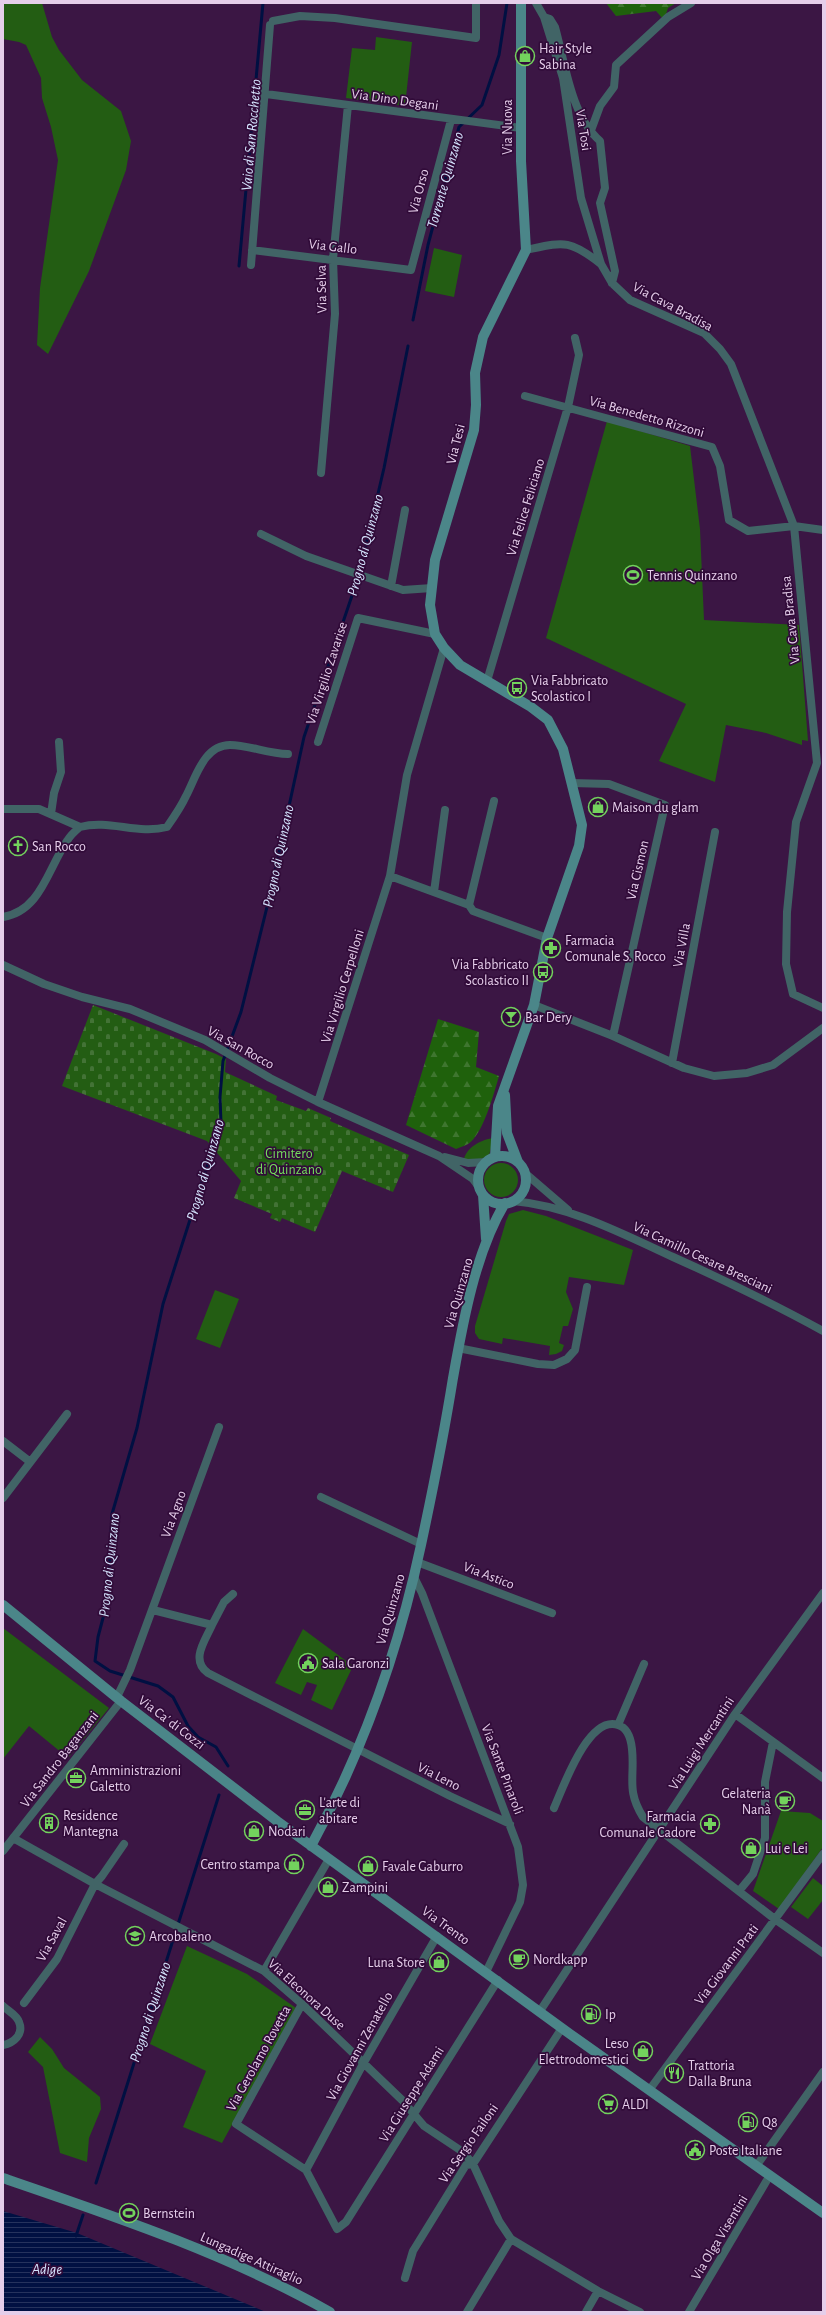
<svg xmlns="http://www.w3.org/2000/svg" width="826" height="2315" viewBox="0 0 826 2315" font-family="'Alegreya Sans',sans-serif">
	<defs>
		<pattern id="forest-firs" width="22" height="20" patternUnits="userSpaceOnUse"><rect width="22" height="20" fill="#1f610c"/><path d="M5 1l3.5 6h-7zM16 11l3.5 6h-7z" fill="#3f7630"/></pattern>
		<pattern id="cemetery-stones" width="16" height="16" patternUnits="userSpaceOnUse"><rect width="16" height="16" fill="#235d13"/><path d="M2 7V4a2 2 0 0 1 4 0v3zM10 15v-3a2 2 0 0 1 4 0v3z" fill="#437336"/></pattern>
		<pattern id="water-rules" width="6" height="5" patternUnits="userSpaceOnUse"><rect width="6" height="5" fill="#001042"/><path d="M0 2.5h6" fill="none" stroke="#25325d"/></pattern>
	</defs>
	<rect width="100%" height="100%" fill="#3b1644"/>
	<path fill="#235d13" d="M3,3H42L52,37L59,50L82,80L121,111L131,141L126,170L89,271L48,354L37,345L40,288L58,160L51,127L42,98L41,78L26,45L19,42L3,39Z
		M376,37L412,42L405,106L346,98L352,48L375,50Z
		M434,248L462,255L454,297L425,291Z
		M607,421L690,446L700,529L704,620L799,625L808,741L802,740V745L766,733L726,725L715,782L659,761L686,704L546,638Z
		M494,1138L489,1155L477,1161L464,1159C467,1147 482,1139 494,1138Z
		M484 1180a17 17 0 1 1 34 0a17 17 0 1 1-34 0Z
		M523,1210L546,1216L633,1250L624,1285L569,1277L566,1292L573,1309L568,1326H563L559,1343L564,1345L562,1351L556,1354L549,1355L550,1346L503,1338L502,1344L479,1339L475,1333V1326L506,1221L509,1214Z
		M215,1290L239,1299L220,1348L196,1339Z
		M3,1628L109,1708L68,1758L29,1726L3,1759Z
		M303,1629L353,1666L332,1710L311,1700L317,1685L307,1682L301,1695L275,1683Z
		M781,1811L810,1813L823,1821V1847L779,1909L753,1891Z
		M813,1878L823,1886V1900L808,1919L791,1907Z
		M187,1946L247,1974L296,2008L222,2143L183,2127L206,2071L150,2044Z
		M40,2037L52,2049L64,2068L100,2097L101,2109L89,2138L87,2162L60,2153L43,2067L28,2052Z"/>
	<path fill="url(#forest-firs)" d="M606,3H676L668,8L664,20L656,11L616,16Z
		M438,1019L479,1032L476,1067L499,1076C494,1093 483,1135 468,1144C465,1146 460,1147 456,1149L406,1125Z"/>
	<path fill="url(#cemetery-stones)" d="M93,1005L216,1054L226,1059L225,1072L277,1096L276,1100L306,1111L308,1108L331,1118L330,1121L409,1155L393,1192L342,1171L315,1232L282,1218L280,1222L270,1218L272,1214L234,1198L241,1181L207,1141L62,1086Z"/>
	<path fill="url(#water-rules)" d="M3,2211L77,2233L266,2312H3Z"/>
	<g fill="none" stroke-linecap="round" stroke-linejoin="round">
		<path stroke="#001042" stroke-width="3" d="M239,266L263,3
			M413,320L428,245L459,127L482,105L499,55L507,3
			M228,1766L216,1747L198,1737L188,1726L173,1697L158,1686L110,1671L95,1661L98,1637L108,1599L112,1514L137,1428L163,1304L221,1123L220,1097L223,1061L241,1012L268,903L304,737L359,575L384,468L408,346
			M96,2183L219,1795
			M76,2236L83,2215"/>
		<path stroke="#416466" stroke-width="8" d="M536,3L544,17L563,78L581,198L601,264L612,283L630,300L704,333L720,349L731,364L794,526L817,763L796,822L787,912L786,964L793,994L823,1008
			M544,17L550,19L555,27C565,63 571,116 600,141L605,188L600,203L615,271L612,283
			M273,21L300,16L335,18L476,38V3
			M266,94L521,128
			M590,133L600,106L614,87L616,65L668,17L691,3
			M252,250L411,270L451,120
			M526,250C564,242 569,239 601,264
			M251,265L270,25
			M525,396L712,447L720,466L729,520L748,531L794,526L823,530
			M321,473L335,314L333,259L348,105
			M261,534L306,556L403,590L432,588
			M391,586L405,510
			M487,681L568,407L579,355L575,338
			M318,742L358,618L435,634
			M572,783L609,784L665,805L613,1036
			M3,809H39L80,827
			M51,814L54,793L61,772L59,742
			M390,876L469,905L473,911L547,938
			M434,892L445,810
			M469,905L494,801
			M3,917C41,911 48,868 67,841C70,836 75,831 80,827C109,819 138,835 167,827C174,817 181,807 186,796C196,777 204,745 230,745C249,745 268,754 288,754
			M3,965L44,984L82,997L130,1009L205,1040L270,1078L318,1102L439,1156L473,1179L479,1187
			M534,1005L613,1036L684,1068L714,1076L747,1073L773,1065L823,1028
			M672,1063L715,832
			M318,1102L390,876L407,775L444,648
			M445,1157L468,1163L486,1162
			M525,1173L568,1210
			M513,1201C570,1206 621,1233 673,1257C724,1280 774,1304 823,1331
			M458,1348L538,1364L554,1365L567,1359L575,1350L587,1287
			M3,1441L29,1461
			M321,1497L421,1544
			M3,1498L67,1414
			M417,1562L552,1613
			M414,1577L422,1593L518,1847L523,1885L520,1902L486,1972
			M153,1610L212,1625L224,1602L233,1594
			M212,1625C205,1641 190,1660 208,1673L450,1796L510,1824
			M117,1697L130,1670L219,1427
			M735,1714L823,1778
			M618,1725L644,1664
			M554,1808C563,1788 588,1715 618,1725C628,1728 631,1739 632,1749C635,1777 626,1790 643,1817L776,1920L823,1953
			M13,1838L95,1884L264,1971L302,2004L402,2100L424,2126L463,2152L473,2164L499,2221L511,2239L598,2291L640,2312
			M3,1851L121,1701
			M739,1891L753,1874L765,1838V1782L773,1742
			M264,1971L329,1859
			M24,2003L57,1959L95,1884L102,1876L124,1844
			M302,2004L236,2124L306,2170L337,2229L346,2222L498,1980
			M3,2006C8,2011 17,2015 19,2022C24,2034 14,2043 3,2045
			M540,2011L735,1714L823,1593
			M650,2089L823,1854
			M757,2165L823,2072
			M306,2170L363,2064L437,1936
			M405,2278L413,2251L466,2165L473,2164L562,2028
			M467,2312L511,2239
			M586,2312L598,2291
			M689,2312L770,2175"/>
		<path stroke="#4b8689" stroke-width="10" d="M505,1095L507,1133L518,1162
			M478 1180a24 24 0 1 1 48 0a24 24 0 1 1-48 0Z
			M495,1157L498,1106L534,1005L547,938L579,846L582,825L563,749L548,720L531,707L460,665L444,648L435,634L430,605L435,560L474,430L476,405L475,373L483,337L526,250L521,161V3
			M483,1195L486,1239
			M3,1605L121,1701L277,1821L570,2034L823,2213
			M311,1846C362,1753 399,1648 421,1545C433,1489 444,1434 453,1378C463,1322 475,1253 505,1203
			M3,2178C114,2216 228,2254 330,2312"/>
	</g>
	<defs>
		<symbol id="shop-ring" viewBox="-11 -11 22 22"><circle r="9.5" fill="#310b39" stroke="#73d25d" stroke-width="1.5"/><path d="M-5-2.5h2.3a2.7 3.5 0 0 1 5.4 0H5L5.5 6h-11ZM-1.5-2.5h3a1.5 2.3 0 0 0-3 0Z" fill="#73d25d"/></symbol>
		<symbol id="stadium-ring" viewBox="-11 -11 22 22"><circle r="9.5" fill="#310b39" stroke="#73d25d" stroke-width="1.5"/><path d="M0-5a6.5 5 0 1 0 0 10a6.5 5 0 1 0 0-10ZM-3.5-1.8h7v3.6h-7Z" fill="#73d25d"/></symbol>
		<symbol id="bus-ring" viewBox="-11 -11 22 22"><circle r="9.5" fill="#310b39" stroke="#73d25d" stroke-width="1.5"/><path d="M-5-6H5V4H4V6H2V4H-2V6H-4V4H-5ZM-3.5-4V0h7V-4ZM-3.5 1.2v1.5H-2V1.2ZM2 1.2v1.5H3.5V1.2Z" fill="#73d25d"/></symbol>
		<symbol id="church-ring" viewBox="-11 -11 22 22"><circle r="9.5" fill="#310b39" stroke="#73d25d" stroke-width="1.5"/><path d="M-1.2-6h2.4v3.5h3.3v2.4h-3.3V6h-2.4V-.1h-3.3v-2.4h3.3Z" fill="#73d25d"/></symbol>
		<symbol id="pharmacy-ring" viewBox="-11 -11 22 22"><circle r="9.5" fill="#310b39" stroke="#73d25d" stroke-width="1.5"/><path d="M-2-6h4v4h4v4h-4v4h-4v-4h-4v-4h4Z" fill="#73d25d"/></symbol>
		<symbol id="bar-ring" viewBox="-11 -11 22 22"><circle r="9.5" fill="#310b39" stroke="#73d25d" stroke-width="1.5"/><path d="M-6-5H6L.8 .8V4.5H3.5V6h-7V4.5H-.8V.8Z" fill="#73d25d"/></symbol>
		<symbol id="civic-ring" viewBox="-11 -11 22 22"><circle r="9.5" fill="#310b39" stroke="#73d25d" stroke-width="1.5"/><path d="M-.6-6.5H3V-4.5H.6V-3L4-1V1h2V6H-6V1h2V-1L-.6-3ZM-1.2 2.5V6h2.4V2.5Z" fill="#73d25d"/></symbol>
		<symbol id="office-ring" viewBox="-11 -11 22 22"><circle r="9.5" fill="#310b39" stroke="#73d25d" stroke-width="1.5"/><path d="M-6-3h4V-5.5h4V-3h4V5H-6ZM-1-4.5V-3h2v-1.5ZM-6 0V1H6V0Z" fill="#73d25d"/></symbol>
		<symbol id="cafe-ring" viewBox="-11 -11 22 22"><circle r="9.5" fill="#310b39" stroke="#73d25d" stroke-width="1.5"/><path d="M-5.5-4.5H6V0H3Q3 3.5 0 3.5H-2.5Q-5.5 3.5-5.5 0ZM3-3.2v2h1.7v-2ZM-6 4.5H4V6H-6Z" fill="#73d25d"/></symbol>
		<symbol id="building-ring" viewBox="-11 -11 22 22"><circle r="9.5" fill="#310b39" stroke="#73d25d" stroke-width="1.5"/><path d="M-4-6H4V6H1V3H-1V6H-4ZM-2.5-4.3h1.7v1.8h-1.7ZM.8-4.3h1.7v1.8H.8ZM-2.5-1h1.7V.8h-1.7ZM.8-1h1.7V.8H.8Z" fill="#73d25d"/></symbol>
		<symbol id="school-ring" viewBox="-11 -11 22 22"><circle r="9.5" fill="#310b39" stroke="#73d25d" stroke-width="1.5"/><path d="M0-5L7-2L0 1L-7-2ZM-4 1L0 2.5L4 1V4Q0 6-4 4Z" fill="#73d25d"/></symbol>
		<symbol id="fuel-ring" viewBox="-11 -11 22 22"><circle r="9.5" fill="#310b39" stroke="#73d25d" stroke-width="1.5"/><path d="M-5.5-6h7V0h2V4h1.3V-2.5L3-4.5l.8-.8L6-3V5H2.5V1h-1V6h-7ZM-4.2-4.7v3.2H.2V-4.7Z" fill="#73d25d"/></symbol>
		<symbol id="restaurant-ring" viewBox="-11 -11 22 22"><circle r="9.5" fill="#310b39" stroke="#73d25d" stroke-width="1.5"/><path d="M-5-6h1v4h1v-4h1v4h1v-4h1v5L-1.5 .5V6h-2V.5L-5-1ZM5-6V6H3V1.5H1.5Q1.5-4 5-6Z" fill="#73d25d"/></symbol>
		<symbol id="supermarket-ring" viewBox="-11 -11 22 22"><circle r="9.5" fill="#310b39" stroke="#73d25d" stroke-width="1.5"/><path d="M-6-5.5h2.5l.6 2H6L4.5 2H-2.5L-4.4-4H-6ZM-1.5 3.2a1.3 1.3 0 1 0 .1 0ZM3 3.2a1.3 1.3 0 1 0 .1 0Z" fill="#73d25d"/></symbol>
	</defs>
	<g fill-rule="evenodd">
		<use href="#shop-ring" x="514" y="45" width="22" height="22"/>
		<use href="#stadium-ring" x="622" y="564" width="22" height="22"/>
		<use href="#bus-ring" x="506" y="677" width="22" height="22"/>
		<use href="#shop-ring" x="587" y="796" width="22" height="22"/>
		<use href="#church-ring" x="7" y="835" width="22" height="22"/>
		<use href="#pharmacy-ring" x="540" y="937" width="22" height="22"/>
		<use href="#bus-ring" x="532" y="961" width="22" height="22"/>
		<use href="#bar-ring" x="500" y="1006" width="22" height="22"/>
		<use href="#civic-ring" x="297" y="1652" width="22" height="22"/>
		<use href="#office-ring" x="65" y="1767" width="22" height="22"/>
		<use href="#cafe-ring" x="774" y="1790" width="22" height="22"/>
		<use href="#office-ring" x="294" y="1799" width="22" height="22"/>
		<use href="#building-ring" x="38" y="1812" width="22" height="22"/>
		<use href="#pharmacy-ring" x="699" y="1813" width="22" height="22"/>
		<use href="#shop-ring" x="243" y="1820" width="22" height="22"/>
		<use href="#shop-ring" x="740" y="1837" width="22" height="22"/>
		<use href="#shop-ring" x="283" y="1853" width="22" height="22"/>
		<use href="#shop-ring" x="357" y="1855" width="22" height="22"/>
		<use href="#shop-ring" x="317" y="1876" width="22" height="22"/>
		<use href="#school-ring" x="124" y="1925" width="22" height="22"/>
		<use href="#cafe-ring" x="508" y="1948" width="22" height="22"/>
		<use href="#shop-ring" x="428" y="1951" width="22" height="22"/>
		<use href="#fuel-ring" x="580" y="2003" width="22" height="22"/>
		<use href="#shop-ring" x="632" y="2040" width="22" height="22"/>
		<use href="#restaurant-ring" x="663" y="2062" width="22" height="22"/>
		<use href="#supermarket-ring" x="597" y="2093" width="22" height="22"/>
		<use href="#fuel-ring" x="737" y="2111" width="22" height="22"/>
		<use href="#civic-ring" x="684" y="2139" width="22" height="22"/>
		<use href="#stadium-ring" x="118" y="2202" width="22" height="22"/>
	</g>
	<g text-anchor="middle" stroke-width="3.5" stroke-linejoin="round" paint-order="stroke">
		<g font-size="14" fill="#e5ceea" stroke="#310b39" text-anchor="start">
			<text x="539" y="53">Hair Style<tspan x="539" dy="16">Sabina</tspan></text>
			<text x="647" y="580">Tennis Quinzano</text>
			<text x="531" y="685">Via Fabbricato<tspan x="531" dy="16">Scolastico I</tspan></text>
			<text x="612" y="812">Maison du glam</text>
			<text x="32" y="851">San Rocco</text>
			<text x="565" y="945">Farmacia<tspan x="565" dy="16">Comunale S. Rocco</tspan></text>
			<text x="529" y="969" text-anchor="end">Via Fabbricato<tspan x="529" dy="16">Scolastico II</tspan></text>
			<text x="525" y="1022">Bar Dery</text>
			<text x="322" y="1668">Sala Garonzi</text>
			<text x="90" y="1775">Amministrazioni<tspan x="90" dy="16">Galetto</tspan></text>
			<text x="771" y="1798" text-anchor="end">Gelateria<tspan x="771" dy="16">Nanà</tspan></text>
			<text x="319" y="1807">L'arte di<tspan x="319" dy="16">abitare</tspan></text>
			<text x="63" y="1820">Residence<tspan x="63" dy="16">Mantegna</tspan></text>
			<text x="696" y="1821" text-anchor="end">Farmacia<tspan x="696" dy="16">Comunale Cadore</tspan></text>
			<text x="268" y="1836">Nodari</text>
			<text x="765" y="1853">Lui e Lei</text>
			<text x="280" y="1869" text-anchor="end">Centro stampa</text>
			<text x="382" y="1871">Favale Gaburro</text>
			<text x="342" y="1892">Zampini</text>
			<text x="149" y="1941">Arcobaleno</text>
			<text x="533" y="1964">Nordkapp</text>
			<text x="425" y="1967" text-anchor="end">Luna Store</text>
			<text x="605" y="2019">Ip</text>
			<text x="629" y="2048" text-anchor="end">Leso<tspan x="629" dy="16">Elettrodomestici</tspan></text>
			<text x="688" y="2070">Trattoria<tspan x="688" dy="16">Dalla Bruna</tspan></text>
			<text x="622" y="2109">ALDI</text>
			<text x="762" y="2127">Q8</text>
			<text x="709" y="2155">Poste Italiane</text>
			<text x="143" y="2218">Bernstein</text>
		</g>
		<g font-size="14" fill="#e5ceea" stroke="#310b39">
			<text transform="translate(395 99) rotate(8)" y="5">Via Dino Degani</text>
			<text transform="translate(507 127) rotate(-90)" y="5">Via Nuova</text>
			<text transform="translate(584 130) rotate(81)" y="5">Via Tosi</text>
			<text transform="translate(418 191) rotate(-75)" y="5">Via Orso</text>
			<text transform="translate(333 246) rotate(7)" y="5">Via Gallo</text>
			<text transform="translate(321 289) rotate(-91)" y="5">Via Selva</text>
			<text transform="translate(673 306) rotate(28)" y="5">Via Cava Bradisa</text>
			<text transform="translate(647 416) rotate(16)" y="5">Via Benedetto Rizzoni</text>
			<text transform="translate(455 444) rotate(-76)" y="5">Via Tesi</text>
			<text transform="translate(525 507) rotate(-73)" y="5">Via Felice Feliciano</text>
			<text transform="translate(790 620) rotate(-96)" y="5">Via Cava Bradisa</text>
			<text transform="translate(326 673) rotate(-72)" y="5">Via Virgilio Zavarise</text>
			<text transform="translate(637 870) rotate(-77)" y="5">Via Cismon</text>
			<text transform="translate(681 945) rotate(-79)" y="5">Via Villa</text>
			<text transform="translate(342 986) rotate(-73)" y="5">Via Virgilio Cerpelloni</text>
			<text transform="translate(241 1047) rotate(29)" y="5">Via San Rocco</text>
			<text transform="translate(703 1257) rotate(25)" y="5">Via Camillo Cesare Bresciani</text>
			<text transform="translate(458 1293) rotate(-74)" y="5">Via Quinzano</text>
			<text transform="translate(173 1514) rotate(-70)" y="5">Via Agno</text>
			<text transform="translate(489 1575) rotate(21)" y="5">Via Astico</text>
			<text transform="translate(390 1609) rotate(-74)" y="5">Via Quinzano</text>
			<text transform="translate(172 1722) rotate(37)" y="5">Via Ca' di Cozzi</text>
			<text transform="translate(701 1743) rotate(-57)" y="5">Via Luigi Mercantini</text>
			<text transform="translate(59 1759) rotate(-52)" y="5">Via Sandro Baganzani</text>
			<text transform="translate(503 1769) rotate(69)" y="5">Via Sante Pinaroli</text>
			<text transform="translate(439 1776) rotate(27)" y="5">Via Leno</text>
			<text transform="translate(446 1925) rotate(36)" y="5">Via Trento</text>
			<text transform="translate(51 1939) rotate(-61)" y="5">Via Saval</text>
			<text transform="translate(726 1964) rotate(-53)" y="5">Via Giovanni Prati</text>
			<text transform="translate(307 1994) rotate(42)" y="5">Via Eleonora Duse</text>
			<text transform="translate(359 2046) rotate(-61)" y="5">Via Giovanni Zenatello</text>
			<text transform="translate(258 2058) rotate(-61)" y="5">Via Gerolamo Rovetta</text>
			<text transform="translate(411 2094) rotate(-58)" y="5">Via Giuseppe Adami</text>
			<text transform="translate(468 2143) rotate(-55)" y="5">Via Sergio Failoni</text>
			<text transform="translate(719 2237) rotate(-59)" y="5">Via Olga Visentini</text>
			<text transform="translate(252 2258) rotate(24)" y="5">Lungadige Attiraglio</text>
		</g>
		<g font-size="14" fill="#75de5d" stroke="#310b39">
			<text x="289" y="1158">Cimitero<tspan x="289" dy="16">di Quinzano</tspan></text>
		</g>
		<g font-size="15" font-style="italic" fill="#d5e4fe" stroke="#310b39">
			<text transform="translate(251 135) rotate(-85)" y="5">Vaio di San Rocchetto</text>
			<text transform="translate(445 180) rotate(-74)" y="5">Torrente Quinzano</text>
			<text transform="translate(365 545) rotate(-75)" y="5">Progno di Quinzano</text>
			<text transform="translate(278 856) rotate(-78)" y="5">Progno di Quinzano</text>
			<text transform="translate(205 1170) rotate(-74)" y="5">Progno di Quinzano</text>
			<text transform="translate(109 1565) rotate(-84)" y="5">Progno di Quinzano</text>
			<text transform="translate(150 2012) rotate(-72)" y="5">Progno di Quinzano</text>
			<text x="47" y="2274">Adige</text>
		</g>
	</g>
	<rect width="826" height="2315" fill="none" stroke="#e5ceea" stroke-width="8"/>
</svg>
